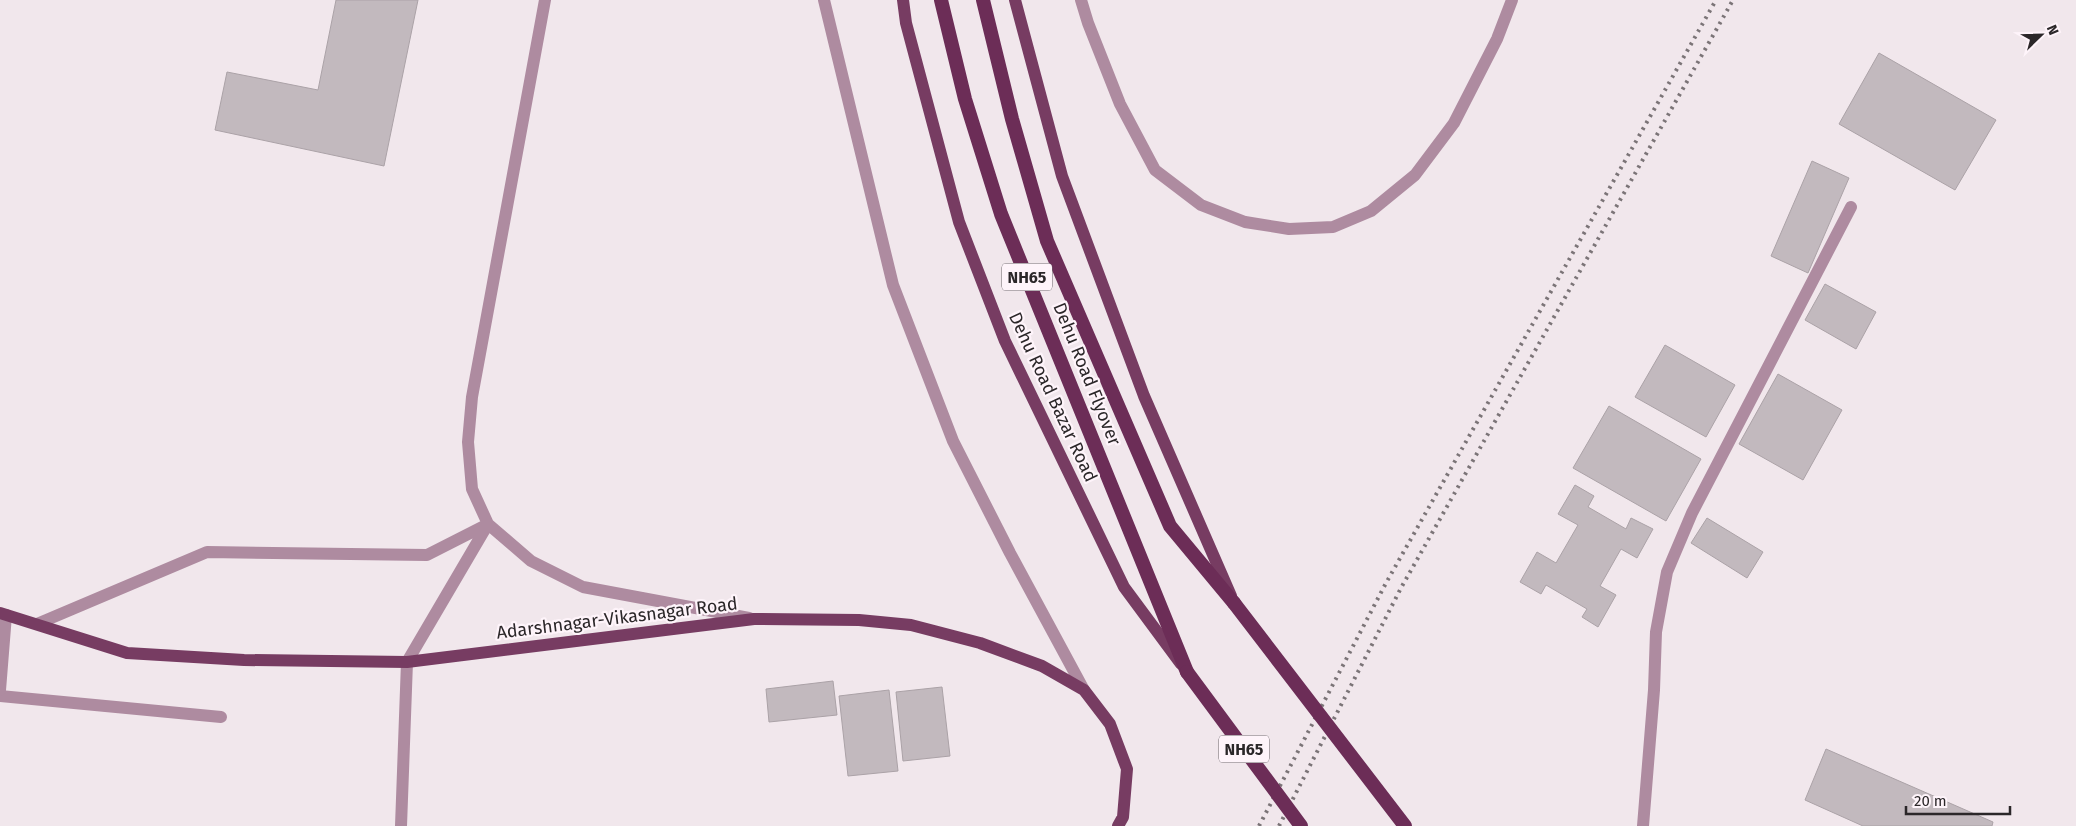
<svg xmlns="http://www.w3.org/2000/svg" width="2076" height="826" viewBox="0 0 2076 826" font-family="'Fira Sans',sans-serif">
	<rect width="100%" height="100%" fill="#f1e7ec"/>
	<path fill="#c2b9be" stroke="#aba2a7" d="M336,0H418L384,166L215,130L227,72L318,90Z
		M1879,53L1996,120L1955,190L1839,124Z
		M1812,161L1849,178L1808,273L1771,256Z
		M1825,284L1876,312L1856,349L1805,320Z
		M1665,345L1735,385L1706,437L1635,397Z
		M1778,374L1842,410L1803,480L1739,444Z
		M1609,406L1701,459L1666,521L1573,468Z
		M1575,485L1594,496L1588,507L1626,529L1631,518L1653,529L1637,558L1621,549L1600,586L1616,595L1598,627L1582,617L1587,609L1546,585L1541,594L1520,582L1537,552L1556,563L1578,525L1558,514Z
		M1707,518L1763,552L1747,578L1691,543Z
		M833,681L837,715L769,722L766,689Z
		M942,687L950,756L903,761L896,692Z
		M889,690L898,771L848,776L839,696Z
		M1826,749L1993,822L1992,826H1863L1805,800Z"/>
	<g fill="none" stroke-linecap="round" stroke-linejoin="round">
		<path stroke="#ae8ba0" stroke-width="12" d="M0,696L221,717
			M1643,826L1654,690L1656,632L1667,572L1692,513L1851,207"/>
		<path stroke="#ae8ba0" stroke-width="12" d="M545,0L472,397L468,442L472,489L488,524L531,561L583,587L749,618
			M824,0L893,285L953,441L1010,553L1084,690
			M1081,0L1088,23L1120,104L1155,170L1201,205L1245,222L1289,229L1333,227L1371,211L1415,175L1454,123L1497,39L1512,0
			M37,624L207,552L427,555L488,524
			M0,690L6,615
			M401,826L407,662L488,524"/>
		<path stroke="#773c62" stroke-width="12" d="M903,0L906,23L959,222L1005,341L1124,587L1181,664
			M1015,0L1062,176L1144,396L1231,596
			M0,613L127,653L244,660L407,662L754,619L859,620L911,625L980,643L1042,666L1084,690L1110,724L1127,769L1123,817L1118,826"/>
		<path stroke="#6c2d57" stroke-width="14" d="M941,0L965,99L1001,214L1187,672
			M983,0L1012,119L1047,241L1170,526L1234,603"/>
		<path stroke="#7b7477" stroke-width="4" stroke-dasharray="2.5 5" stroke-linecap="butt" d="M1259,826L1386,583L1716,0
			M1279,826L1401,588L1733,0"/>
		<path stroke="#6c2d57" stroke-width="14" d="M1234,603L1405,826
			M1187,672L1301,826"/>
	</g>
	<g text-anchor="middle" stroke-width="4.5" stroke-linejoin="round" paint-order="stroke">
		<g fill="#fef4fa" stroke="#6a6468" stroke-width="1">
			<rect x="1002" y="263.5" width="50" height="27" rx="4"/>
			<rect x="1219" y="735.5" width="50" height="27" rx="4"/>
		</g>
		<g font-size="16" font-weight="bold" fill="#2b2729">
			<text x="1027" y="283">NH65</text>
			<text x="1244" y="755">NH65</text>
		</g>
		<g font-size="18" fill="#2b2729" stroke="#fef4fa">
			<text transform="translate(1087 374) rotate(68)" y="6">Dehu Road Flyover</text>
			<text transform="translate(1053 397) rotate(65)" y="6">Dehu Road Bazar Road</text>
			<text transform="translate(617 618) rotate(-7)" y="6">Adarshnagar-Vikasnagar Road</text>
		</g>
	</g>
	<g transform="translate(2041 35) rotate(67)" stroke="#fef4fa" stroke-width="4" paint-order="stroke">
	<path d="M0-4L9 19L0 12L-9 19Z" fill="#2b2729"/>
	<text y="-8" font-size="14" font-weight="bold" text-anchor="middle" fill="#2b2729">N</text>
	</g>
	<path d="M1906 806v8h104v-8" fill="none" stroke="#2b2729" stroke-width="2.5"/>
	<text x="1914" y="806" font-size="15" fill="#2b2729" stroke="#fef4fa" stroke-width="4" paint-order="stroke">20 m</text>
</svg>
